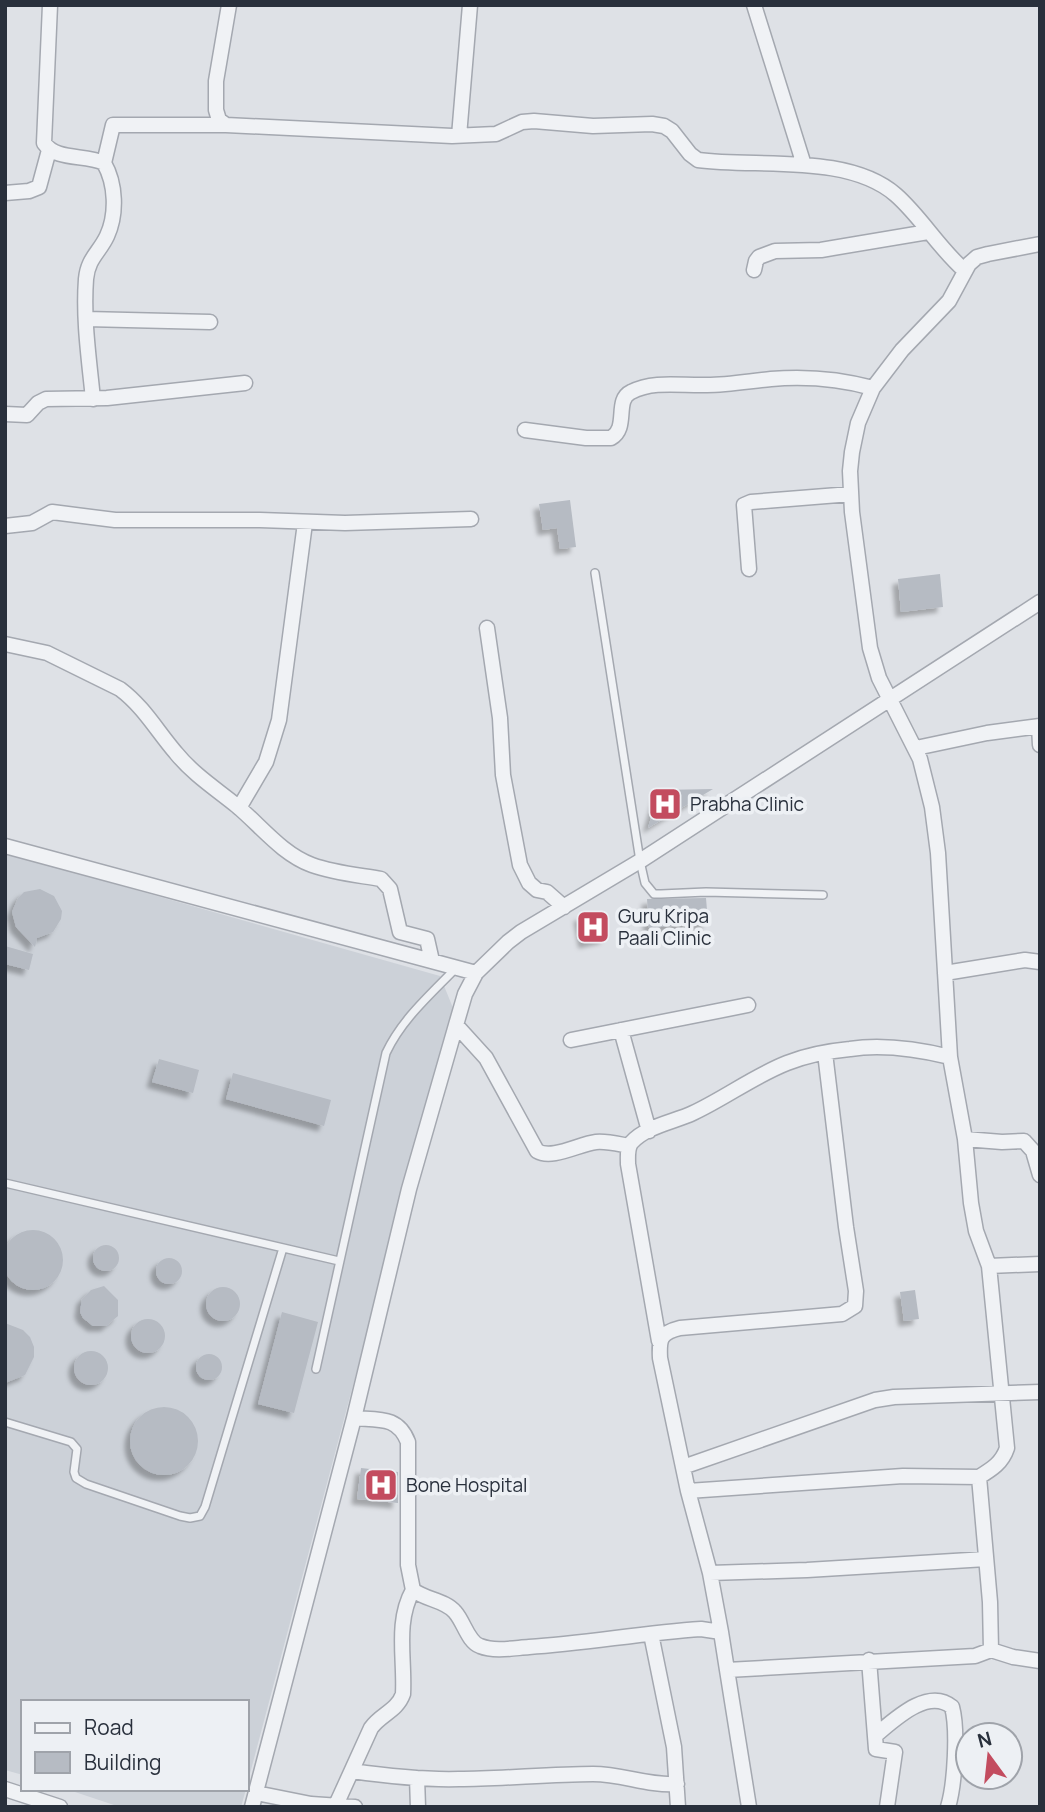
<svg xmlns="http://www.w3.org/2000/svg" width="1045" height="1812" viewBox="0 0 1045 1812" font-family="Manrope,sans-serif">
	<defs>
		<filter id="shadow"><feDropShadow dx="-5.5" dy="5.5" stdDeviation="2" flood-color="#0004"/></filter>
	</defs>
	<rect width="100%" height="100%" fill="#dee1e6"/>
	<path fill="#ccd1d8" d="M5,853L440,976L453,1008L247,1785V1702H23V1775L5,1770Z
		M66,1789H246L241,1807H120Z"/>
	<path fill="#b6bbc3" filter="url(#shadow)" d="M570,500L576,547L560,549L557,528L543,530L539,504Z
		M940,574L943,607L901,612L898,579Z
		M713,789L648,828L659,790Z
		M40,889L54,896L62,911L61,919L53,932L37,938L35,947L16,927L12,912L18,898L24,892Z
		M706,898L708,923L649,928L647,899Z
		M602,912L606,938L584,943L579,916Z
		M5,946L33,954L29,970L5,964Z
		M159,1059L199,1070L193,1093L152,1082Z
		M233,1073L331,1100L324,1126L226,1099Z
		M3 1260a30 30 0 1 1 60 0a30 30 0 1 1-60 0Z
		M93 1258a13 13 0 1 1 26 0a13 13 0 1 1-26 0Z
		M156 1271a13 13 0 1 1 26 0a13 13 0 1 1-26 0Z
		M104,1286L118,1300V1316L106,1326H93L83,1318L80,1312L82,1299L91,1290Z
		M206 1304a17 17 0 1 1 34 0a17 17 0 1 1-34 0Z
		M915,1290L919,1319L904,1321L900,1292Z
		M282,1312L318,1322L294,1413L258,1404Z
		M131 1336a17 17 0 1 1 34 0a17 17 0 1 1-34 0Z
		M5,1323L23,1330L30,1337L34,1347V1357L25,1375L5,1383Z
		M74 1368a17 17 0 1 1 34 0a17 17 0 1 1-34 0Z
		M196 1367a13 13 0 1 1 26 0a13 13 0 1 1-26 0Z
		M130 1441a34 34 0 1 1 68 0a34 34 0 1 1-68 0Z
		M361,1468L398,1472V1503L357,1499Z"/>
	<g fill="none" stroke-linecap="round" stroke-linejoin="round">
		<defs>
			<path id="lane" d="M595,573L640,861L645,883L654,894H661L706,892L823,895
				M5,1183L339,1261
				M316,1369L386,1053C402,1019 430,995 456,968
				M5,1422L71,1442L77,1449L74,1472L76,1478L86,1484L180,1516L190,1518L200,1516L205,1507L283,1248"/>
			<path id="street" d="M50,5L44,143C56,161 85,154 104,163C116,184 117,214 107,236C99,253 88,258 86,279C83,319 89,359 93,399
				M229,5L216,81V110L219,120L226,125L452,136L496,134L522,122L534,121L593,126L652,124L664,126L672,131L690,154L698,160C757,168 848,153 896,195C921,217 938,247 964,270
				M754,5L804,165
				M459,136L470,5
				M104,163L113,125H226
				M5,193L29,191L39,187L49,150
				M754,270L756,261L759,257L775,251L821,250L928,232
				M86,319L210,322
				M5,414L27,415L38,403L46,399L107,398L245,383
				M525,430L586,438H611C629,428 614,400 631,392C654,380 682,386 707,385C728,385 750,381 771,379C806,376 840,379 873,388
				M5,526L32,523L52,512L115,520H260L345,523L471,519
				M749,569L744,505L751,502L851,494
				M487,628L500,718L503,775L520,865L529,883L537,890L547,892L564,907
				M5,644L47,653L120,689C144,707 157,731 176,753C193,774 216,789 237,806C261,826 282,854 312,865C334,873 358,875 381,879L390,889L400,932L427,939L432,961
				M1039,726L1040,745
				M916,748L987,733L1040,726
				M239,808L266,762L279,720L305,523
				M5,846L476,973
				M945,973L1025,960L1040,962
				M456,1025L486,1058L537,1151C552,1160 579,1144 596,1142C607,1141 618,1144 629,1146
				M621,1030L649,1131
				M571,1040L748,1005
				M965,1139L1002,1142L1024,1141L1033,1151L1040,1175
				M989,1266L1040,1264
				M659,1341L628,1164C628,1157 627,1149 631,1143C646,1126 674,1122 693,1113C725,1098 754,1076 787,1063C807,1055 829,1051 850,1049C883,1044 917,1049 950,1057L938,853L932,807L920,759L879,678L870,648L852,512L850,471L852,452L858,423L873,388L902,350L949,301L969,264L977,257L988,254L1040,244
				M354,1418C379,1420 398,1416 408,1442V1565L413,1590C426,1600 445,1600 455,1612C464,1622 468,1642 480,1646C495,1652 514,1648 529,1647C586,1643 643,1633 701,1629L721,1632L727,1670L975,1656L991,1650L990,1602L979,1477C992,1469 1002,1463 1007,1448L989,1266L976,1231L971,1203L965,1139L950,1057
				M683,1467L875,1400L894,1397L1040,1392
				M688,1491L903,1476L979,1477
				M710,1573L807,1570L986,1559
				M721,1632L710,1573L688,1491L660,1358C659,1339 660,1333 680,1328L842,1314L855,1306L856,1291L846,1227L825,1053
				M651,1634L674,1747L678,1807
				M991,1650L1013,1657L1040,1661
				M869,1660L876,1749L895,1752L887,1807
				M727,1670L749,1807
				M876,1735C894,1720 928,1687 952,1707C958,1729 955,1784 948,1807
				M352,1771C387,1776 423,1780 459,1779C503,1779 548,1774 593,1774C623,1774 647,1786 677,1784
				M417,1778L418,1807
				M5,1789L60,1807
				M256,1793L311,1804L355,1807
				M336,1805L371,1728C381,1714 397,1711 403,1694C405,1659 395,1622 413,1590
				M252,1807L354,1418L409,1189L456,1025L465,994L476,973L508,942L521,932L640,861L1040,602"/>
		</defs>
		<use href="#lane" stroke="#a4a8b0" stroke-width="10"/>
		<use href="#street" stroke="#a4a8b0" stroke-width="17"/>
		<use href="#lane" stroke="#f0f2f5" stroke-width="7"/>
		<use href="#street" stroke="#f0f2f5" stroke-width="14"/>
	</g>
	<defs>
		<symbol id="hospital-square" viewBox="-11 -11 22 22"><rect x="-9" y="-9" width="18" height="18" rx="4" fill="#c34c5f" stroke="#edf0f4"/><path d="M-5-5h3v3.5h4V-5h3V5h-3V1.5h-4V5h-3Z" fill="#fff"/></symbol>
	</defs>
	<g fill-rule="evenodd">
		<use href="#hospital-square" x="646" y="785" width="38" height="38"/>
		<use href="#hospital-square" x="574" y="908" width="38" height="38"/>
		<use href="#hospital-square" x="362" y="1466" width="38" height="38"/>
	</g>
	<g text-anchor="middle" stroke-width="7" stroke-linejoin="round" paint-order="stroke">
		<g font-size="19" fill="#29303c" stroke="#edf0f4" text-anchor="start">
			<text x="690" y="811">Prabha Clinic</text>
			<text x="618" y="923">Guru Kripa<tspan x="618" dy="22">Paali Clinic</tspan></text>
			<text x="406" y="1492">Bone Hospital</text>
		</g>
	</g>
	<rect width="1045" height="1812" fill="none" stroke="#29303c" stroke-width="14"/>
	<rect x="21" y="1700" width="228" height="91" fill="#edf0f4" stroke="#9fa3aa" stroke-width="2"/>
	<rect x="35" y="1723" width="35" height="10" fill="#f0f2f5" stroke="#9fa3aa" stroke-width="2"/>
	<text x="84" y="1735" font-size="21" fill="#29303c">Road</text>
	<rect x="35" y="1752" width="35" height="21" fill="#b6bbc3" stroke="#9fa3aa" stroke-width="2"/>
	<text x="84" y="1770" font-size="21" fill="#29303c">Building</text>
	<g transform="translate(989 1756) rotate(345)"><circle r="33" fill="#edf0f4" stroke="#9fa3aa" stroke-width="2"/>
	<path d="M0-5L12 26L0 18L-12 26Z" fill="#c34c5f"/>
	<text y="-10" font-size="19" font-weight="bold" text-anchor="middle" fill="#29303c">N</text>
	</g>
</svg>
